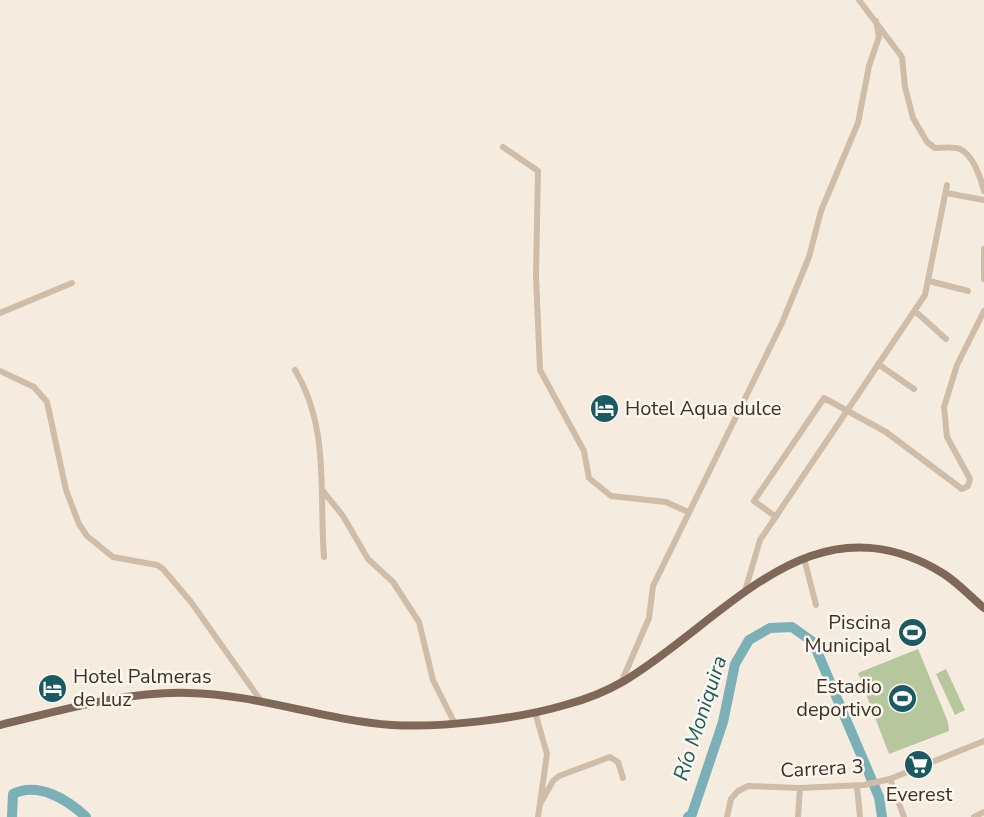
<svg xmlns="http://www.w3.org/2000/svg" width="984" height="817" viewBox="0 0 984 817" font-family="'Nunito Sans',sans-serif">
	<rect width="100%" height="100%" fill="#f5ecdf"/>
	<path fill="#b6c79d" d="M918,649L948,722L949,731L889,754L858,673Z
		M946,669L965,710L955,715L936,674Z"/>
	<g fill="none" stroke-linecap="round" stroke-linejoin="round">
		<path stroke="#7ab0b6" stroke-width="10" d="M12,817L13,794C38,781 68,800 86,817
			M688,817L692,814L723,722L735,664L749,640L770,628L792,627L813,642L879,797L882,817"/>
		<path stroke="#cfbca9" stroke-width="6" d="M859,0L902,57L905,87L913,118L927,142L935,148C942,148 953,146 960,149C973,155 981,178 984,191
			M503,147L538,171L536,276L540,370L584,451L589,478L611,496L666,502L688,512
			M946,193L984,200
			M984,249V279
			M929,281L968,291
			M915,311L946,339
			M0,313L72,283
			M878,364L914,389
			M295,370C330,428 319,494 324,557
			M0,371L34,387L47,402L66,490L79,524L87,536L113,557L157,565L163,569L191,602L261,701
			M323,491L343,516L368,559L393,582L419,622L433,680L454,722
			M776,517L754,501L824,398L886,432L962,489L968,486L970,479L947,437L944,407L957,365L984,311
			M804,558L816,605
			M745,591L760,540L925,295L947,185
			M621,683L649,618L653,586L782,323L809,257L821,211L858,123L869,66L879,37L876,21
			M535,712L547,754L538,817
			M890,779L904,817
			M857,786L860,817
			M540,804L553,781L559,776L610,757L618,762L623,778
			M727,817L731,799L738,791L748,786L800,788L864,785L890,779L984,741
			M798,817L800,788
			M974,817L984,812"/>
		<path stroke="#7f6859" stroke-width="8" d="M0,725C60,711 125,691 188,693C257,694 323,720 392,725C441,728 518,719 565,705C584,700 607,691 624,681C726,620 812,492 944,574C958,583 971,597 984,608"/>
	</g>
	<defs>
		<symbol id="hotel-disc" viewBox="-11 -11 22 22"><circle r="9.5" fill="#1a5a63" stroke="#fcf6ec"/><path d="M-6-4.5h1.5V1H6V5H4.5V3h-9V5H-6ZM-4 0a1.8 1.8 0 1 1 3.6 0ZM.5 0V-2.5h3Q6-2.5 6 0Z" fill="#fff"/></symbol>
		<symbol id="stadium-disc" viewBox="-11 -11 22 22"><circle r="9.5" fill="#1a5a63" stroke="#fcf6ec"/><path d="M0-5a6.5 5 0 1 0 0 10a6.5 5 0 1 0 0-10ZM-3.5-1.8h7v3.6h-7Z" fill="#fff"/></symbol>
		<symbol id="supermarket-disc" viewBox="-11 -11 22 22"><circle r="9.5" fill="#1a5a63" stroke="#fcf6ec"/><path d="M-6-5.5h2.5l.6 2H6L4.5 2H-2.5L-4.4-4H-6ZM-1.5 3.2a1.3 1.3 0 1 0 .1 0ZM3 3.2a1.3 1.3 0 1 0 .1 0Z" fill="#fff"/></symbol>
	</defs>
	<g fill-rule="evenodd">
		<use href="#hotel-disc" x="588" y="392" width="33" height="33"/>
		<use href="#stadium-disc" x="896" y="616" width="33" height="33"/>
		<use href="#hotel-disc" x="36" y="672" width="33" height="33"/>
		<use href="#stadium-disc" x="886" y="682" width="33" height="33"/>
		<use href="#supermarket-disc" x="902" y="748" width="33" height="33"/>
	</g>
	<g text-anchor="middle" stroke-width="5" stroke-linejoin="round" paint-order="stroke">
		<g font-size="20" fill="#3c3029" stroke="#fcf6ec" text-anchor="start">
			<text x="625" y="415">Hotel Aqua dulce</text>
			<text x="891" y="629" text-anchor="end">Piscina<tspan x="891" dy="23">Municipal</tspan></text>
			<text x="73" y="683">Hotel Palmeras<tspan x="73" dy="23">de Luz</tspan></text>
			<text x="882" y="693" text-anchor="end">Estadio<tspan x="882" dy="23">deportivo</tspan></text>
			<text x="919" y="801" text-anchor="middle">Everest</text>
		</g>
		<g font-size="20" fill="#3c3029" stroke="#fcf6ec">
			<text transform="translate(822 768) rotate(-3)" y="7">Carrera 3</text>
		</g>
		<g font-size="21" font-style="italic" fill="#1a5a63" stroke="#fcf6ec">
			<text transform="translate(700 718) rotate(-72)" y="7">Río Moniquira</text>
		</g>
	</g>
</svg>
